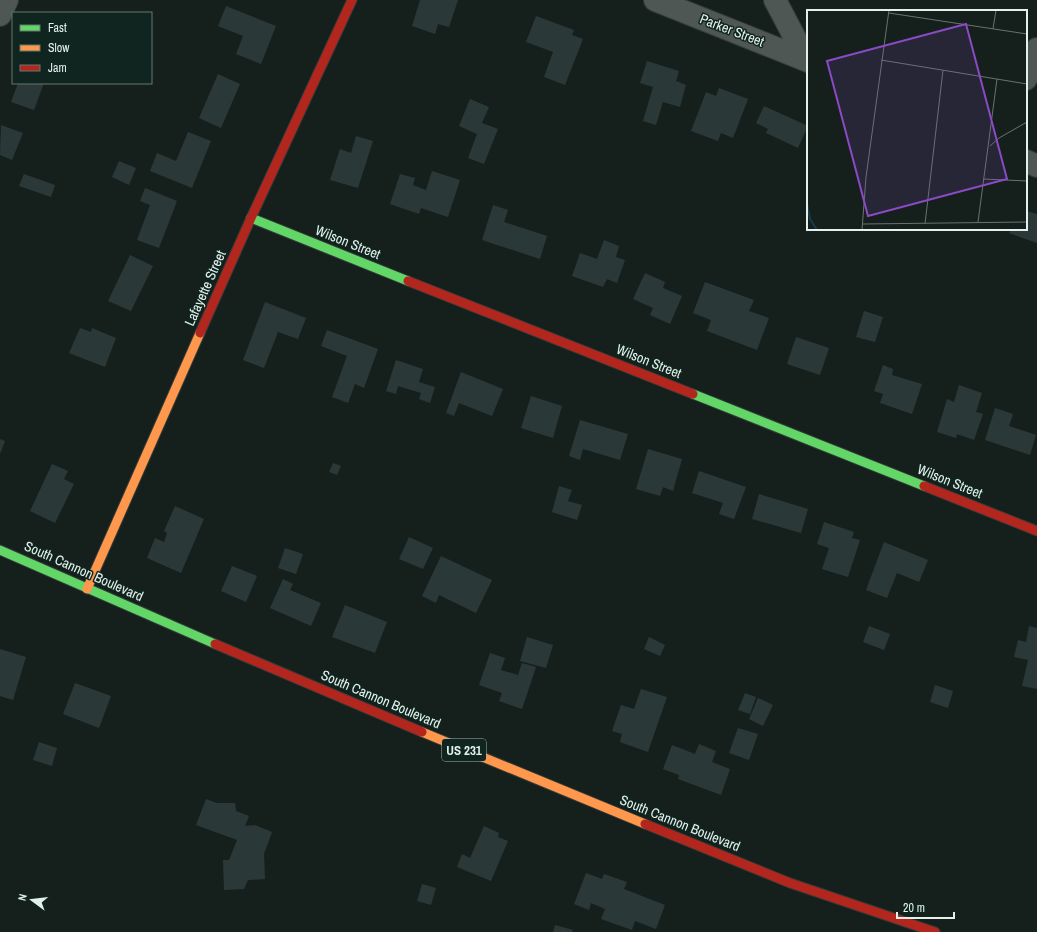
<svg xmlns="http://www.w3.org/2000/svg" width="1037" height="932" viewBox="0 0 1037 932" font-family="'Archivo Narrow',sans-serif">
	<rect width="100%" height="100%" fill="#15201d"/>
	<path fill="#2a3938" d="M420,0H458L449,27L438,24L435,34L412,26Z
		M226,6L276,26L261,64L236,54L243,36L218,26Z
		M536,16L574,30L572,35L583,39L565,85L544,77L553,52L526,42Z
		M647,61L679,71L676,81L686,85L680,107L663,102L656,125L643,121L653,87L640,83Z
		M218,74L240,84L221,128L199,118Z
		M18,83H44L34,110L11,102Z
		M719,88L748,99L733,138L721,133L718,141L691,131L706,92L716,96Z
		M470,99L489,107L482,123L498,129L484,164L468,158L477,134L459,126Z
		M764,106L808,126L798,148L766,133L768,129L756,123Z
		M1,125L23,133L12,160L0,155Z
		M188,132L211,141L192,188L150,171L157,153L176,161Z
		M356,136L373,141L358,188L330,180L340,149L351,153Z
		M119,161L136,168L129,185L112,177Z
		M432,171L460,180L448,217L421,208L419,214L390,204L400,174L415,178L413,185L426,190Z
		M24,174L55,185L51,197L19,186Z
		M145,188L177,201L159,248L137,240L150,205L140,201Z
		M493,205L508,210L504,222L547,236L540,259L482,240Z
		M1026,211L1037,214V243L1009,233L1011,229H1026Z
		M604,240L619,246L616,257L625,260L617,283L607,279L603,287L572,276L580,253L597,259Z
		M130,255L153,266L131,311L108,301Z
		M645,273L665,282L663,288L682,296L670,324L650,315L653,308L633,299Z
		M705,282L754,300L749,311L769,318L757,350L707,331L711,320L693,313Z
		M265,302L306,318L298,339L278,332L264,368L243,360Z
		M864,311L883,317L875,342L856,337Z
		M80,328L91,332L92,328L116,338L105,367L69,353Z
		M327,330L378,349L364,388L355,384L348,403L332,397L347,356L321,346Z
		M796,337L829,348L820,375L787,364Z
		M396,360L423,369L419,382L435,387L430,403L419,399L421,393L398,386L396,394L386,391Z
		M883,365L893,369L892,375L922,384L912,414L880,403L883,394L874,391Z
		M461,372L503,389L492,416L459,403L454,416L446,413Z
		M959,385L982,393L976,412L983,414L974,440L957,434L956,438L937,432L947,399L954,402Z
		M531,396L562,406L553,438L521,428Z
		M995,408L1013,414L1009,426L1036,435L1030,455L985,440Z
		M580,420L628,434L620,460L583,449L580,460L569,456Z
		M0,439L5,441L0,454Z
		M648,449L682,459L673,491L663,487L660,496L636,489Z
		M333,463L341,466L337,475L329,472Z
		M52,464L68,471L64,479L74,484L55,523L30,511Z
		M699,471L746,487L734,519L719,514L723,503L692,493Z
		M559,486L572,490L568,501L582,505L577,520L552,512Z
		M759,494L808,509L801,533L752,519Z
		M175,506L204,519L181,573L147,558L155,538L164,542L167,533L164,531Z
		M824,522L854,532L852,538L860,540L848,577L822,569L829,548L817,544Z
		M409,537L433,548L423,569L399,559Z
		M884,542L928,560L919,582L897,573L887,598L866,590Z
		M285,548L303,554L296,574L278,568Z
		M441,556L492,580L476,613L439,595L436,603L422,596Z
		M232,566L257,576L246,602L221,591Z
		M283,579L293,584L290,590L321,603L311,626L270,608Z
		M345,605L387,622L375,653L332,637Z
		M869,626L890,634L884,650L863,642Z
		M1029,626L1037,628V689L1022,686L1028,660L1014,657L1018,640L1026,642Z
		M527,637L553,645L546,668L520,661Z
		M649,637L665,645L660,656L644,649Z
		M0,649L26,657L13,700L0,696Z
		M490,653L505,658L501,670L518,675L522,663L536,667L522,709L499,701L502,693L479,685Z
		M75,683L111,696L99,728L63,714Z
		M935,685L953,691L948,708L930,702Z
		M641,689L667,697L648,752L620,742L622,734L612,731L621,705L634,709Z
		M745,693L756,697L750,714L738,710Z
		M758,698L773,705L763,726L749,719Z
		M738,728L758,734L749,760L729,753Z
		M39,742L57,748L52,766L33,760Z
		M699,744L716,751L712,762L730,769L721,795L678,779L679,775L663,769L672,745L695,754Z
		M206,799L217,803H235L236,811L249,816L245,826L255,825L272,832L264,854L265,879L248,880L244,889L224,890L223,860H229L237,840L196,825Z
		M484,826L499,833L498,837L508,841L491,881L457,867L462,854L470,858Z
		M586,873L602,879L604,874L627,882L624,889L665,905L656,929L635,921L632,930L601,919L605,909L591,903L589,910L574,904Z
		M422,884L436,888L431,905L417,901Z
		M555,925L573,930L572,932H553Z"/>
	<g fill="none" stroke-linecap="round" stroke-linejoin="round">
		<defs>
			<path id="street" d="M655,0L808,61
				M775,0L806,59
				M0,15L7,0
				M1026,79L1037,49
				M1026,161L1037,166"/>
			<path id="fast" d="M251,218L408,281
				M693,394L924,486
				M0,550L215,644"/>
			<path id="slow" d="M87,589L200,333
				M422,732L645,824"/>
			<path id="jam" d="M408,281L693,394
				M200,333L251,218L352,0
				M924,486L1037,531
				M215,644L422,732
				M645,824L790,883L935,932"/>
		</defs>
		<use href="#street" stroke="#333b38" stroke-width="24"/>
		<use href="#fast" stroke="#333b38" stroke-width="11"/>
		<use href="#slow" stroke="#333b38" stroke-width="11"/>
		<use href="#jam" stroke="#333b38" stroke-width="11"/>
		<use href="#street" stroke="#4e5754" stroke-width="22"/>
		<use href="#fast" stroke="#63d668" stroke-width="9"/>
		<use href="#slow" stroke="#ff974d" stroke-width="9"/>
		<use href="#jam" stroke="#b3261e" stroke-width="9"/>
	</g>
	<g text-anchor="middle" stroke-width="3" stroke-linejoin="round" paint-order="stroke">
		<rect fill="#10251f" stroke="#a4b3ae" stroke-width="1" x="442" y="739" width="44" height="22" rx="3"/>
		<g font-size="13" font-weight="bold" fill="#e3f0eb">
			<text x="464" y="755">US 231</text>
		</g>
		<g font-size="14" fill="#e3f0eb" stroke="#10251f">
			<text transform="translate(732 30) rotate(21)" y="5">Parker Street</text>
			<text transform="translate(348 242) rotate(22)" y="5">Wilson Street</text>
			<text transform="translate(205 288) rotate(-66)" y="5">Lafayette Street</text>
			<text transform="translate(649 361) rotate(22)" y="5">Wilson Street</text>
			<text transform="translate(950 481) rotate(22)" y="5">Wilson Street</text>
			<text transform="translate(84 571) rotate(24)" y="5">South Cannon Boulevard</text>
			<text transform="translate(381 699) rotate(23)" y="5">South Cannon Boulevard</text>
			<text transform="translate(680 823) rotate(22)" y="5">South Cannon Boulevard</text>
		</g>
	</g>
	<g transform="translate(807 10)">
		<rect width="220" height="220" fill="#15201d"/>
		<path fill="none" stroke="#173c4a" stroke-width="2" d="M0,193L3,209L10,220"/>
		<path fill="none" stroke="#67736f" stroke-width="1" d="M82,3L220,24M186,19L189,0M74,50L220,74M183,136L192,128L220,112M176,169L220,171M171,212L190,69M56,214L220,212M118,214L136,60M55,220L59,167L82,0"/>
		<path fill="#8b49c6" fill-opacity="0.15" stroke="#8b49c6" stroke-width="2" d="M159,14L200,169L61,206L20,51Z"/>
		<rect width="220" height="220" fill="none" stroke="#e3f0eb" stroke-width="2"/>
	</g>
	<rect x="12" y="12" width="140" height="72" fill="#10251f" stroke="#647671"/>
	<rect x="20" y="25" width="20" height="6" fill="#63d668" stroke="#647671"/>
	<text x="48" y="32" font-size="12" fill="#e3f0eb">Fast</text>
	<rect x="20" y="45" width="20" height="6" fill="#ff974d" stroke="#647671"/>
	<text x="48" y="52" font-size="12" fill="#e3f0eb">Slow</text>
	<rect x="20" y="65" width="20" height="6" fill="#b3261e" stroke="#647671"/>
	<text x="48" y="72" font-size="12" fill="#e3f0eb">Jam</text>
	<g transform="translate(32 900) rotate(285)" stroke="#10251f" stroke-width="3" paint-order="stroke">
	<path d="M0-3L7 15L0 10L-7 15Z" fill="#e3f0eb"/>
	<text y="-6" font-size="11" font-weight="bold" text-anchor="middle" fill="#e3f0eb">N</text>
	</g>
	<path d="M897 912v6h57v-6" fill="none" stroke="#e3f0eb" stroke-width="2"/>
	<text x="903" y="912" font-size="12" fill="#e3f0eb" stroke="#10251f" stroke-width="3" paint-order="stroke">20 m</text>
</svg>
